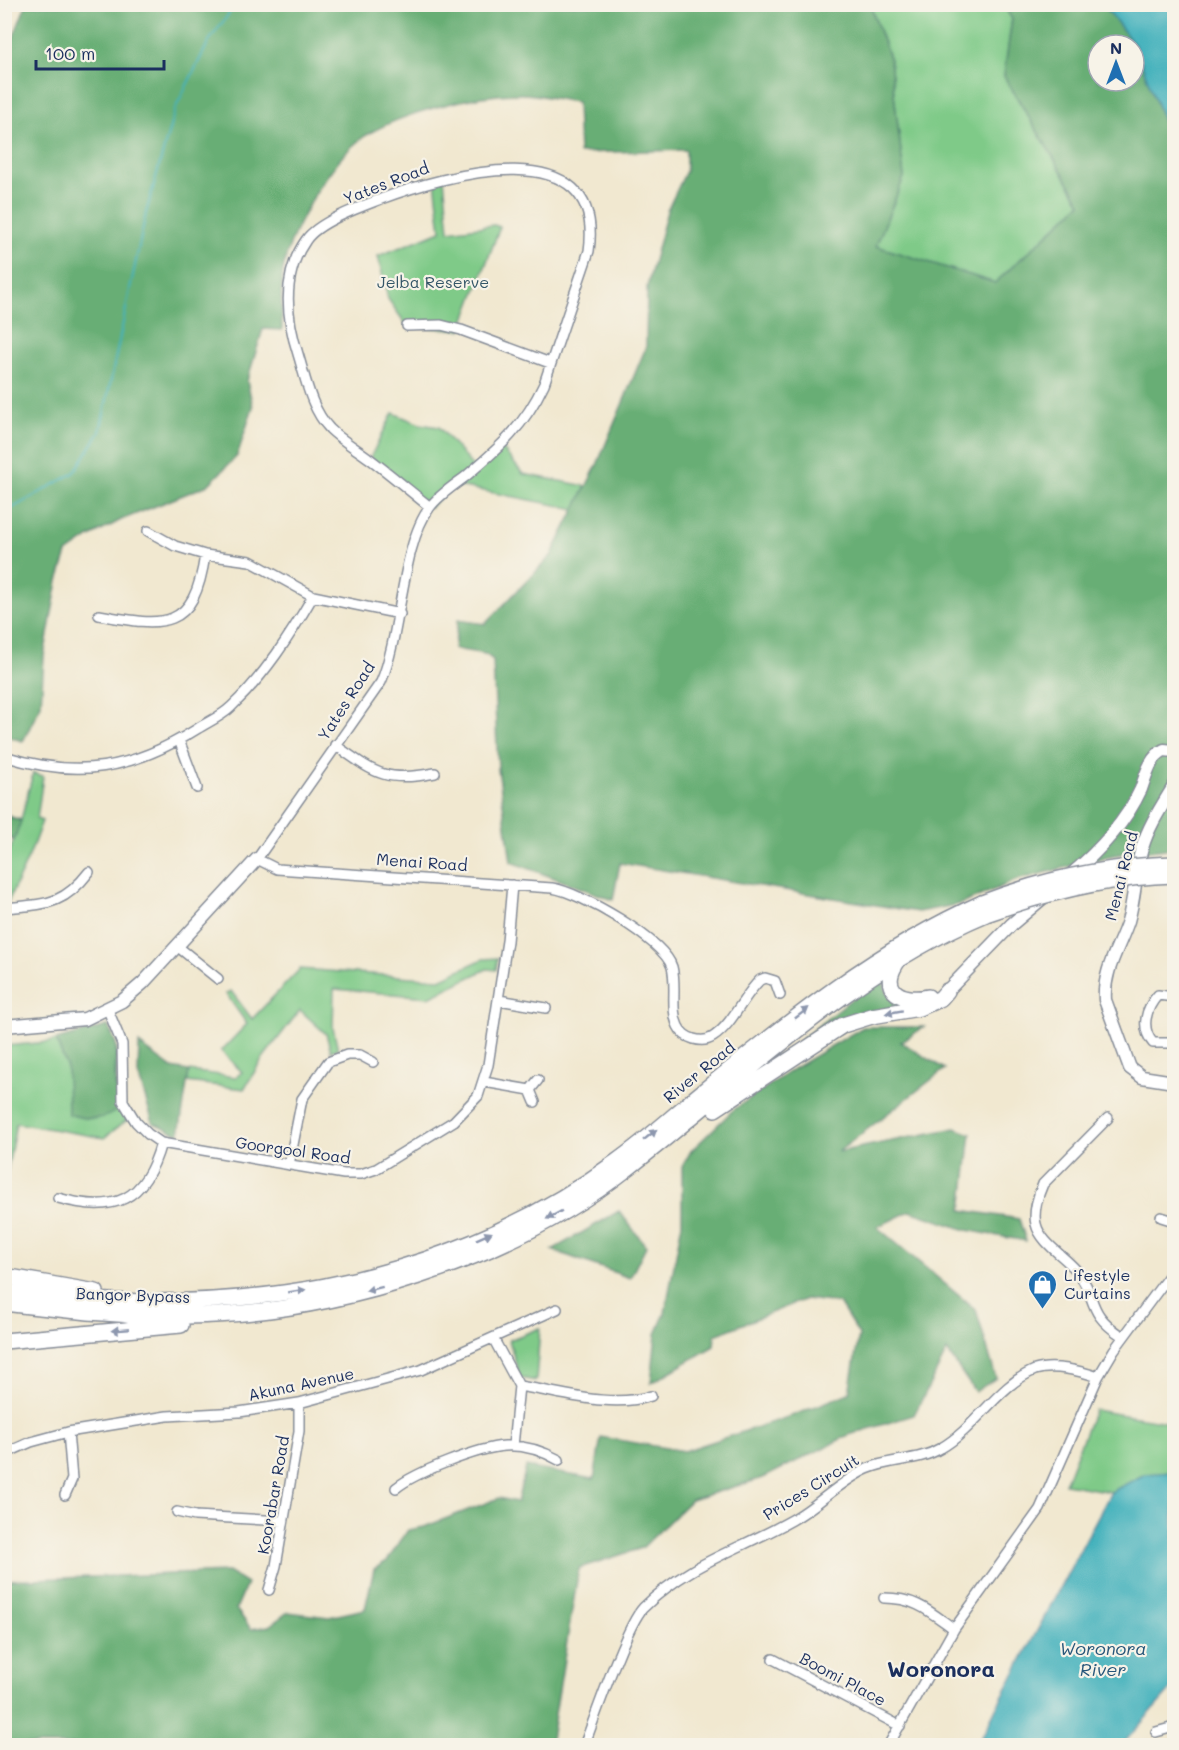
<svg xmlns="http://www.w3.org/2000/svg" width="1179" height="1750" viewBox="0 0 1179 1750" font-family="Mali,sans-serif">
	<rect width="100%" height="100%" fill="#f7f3e8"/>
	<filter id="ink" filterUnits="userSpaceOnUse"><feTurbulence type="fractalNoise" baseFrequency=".0167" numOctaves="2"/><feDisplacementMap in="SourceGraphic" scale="12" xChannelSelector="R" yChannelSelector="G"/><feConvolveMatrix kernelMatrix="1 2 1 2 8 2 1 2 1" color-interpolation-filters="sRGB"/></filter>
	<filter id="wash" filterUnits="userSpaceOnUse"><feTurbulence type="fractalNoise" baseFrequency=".008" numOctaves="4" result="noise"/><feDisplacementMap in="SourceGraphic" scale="24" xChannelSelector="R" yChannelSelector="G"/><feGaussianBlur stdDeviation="1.35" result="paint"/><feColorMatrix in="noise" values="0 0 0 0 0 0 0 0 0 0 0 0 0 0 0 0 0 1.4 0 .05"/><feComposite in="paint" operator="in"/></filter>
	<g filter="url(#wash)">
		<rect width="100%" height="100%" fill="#f1e8d0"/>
		<path fill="#7fca88" stroke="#4d7c73" stroke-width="1.5" d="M870,5H1003L1012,18L1004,76L1081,203L995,283L876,246L904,177L890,60Z
			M444,178L449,231L494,225L500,227L461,330L407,326L388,299L378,256L441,231L435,180Z
			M393,413L420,424L439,427L474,468L501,447L523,474L586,486L575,509L454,485L430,507L370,458Z
			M33,773L43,776L37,819L42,821L30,854L8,902H5V862L14,840L5,837V815L21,820Z
			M498,958L496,970L487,969L429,997L334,989L333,1028L338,1049L331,1051L326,1034L300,1010L263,1058L244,1089L187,1082L189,1071L236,1077L242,1072L221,1051L247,1024L226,994L231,991L252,1019L300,969L440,979L483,959Z
			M108,1026C110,1031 114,1038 116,1044C121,1073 109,1090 127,1120L104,1138L16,1123L5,1183V1046L49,1042Z
			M540,1328L536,1381L520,1378L509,1340Z
			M1094,1410L1173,1423L1174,1421V1472L1145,1474L1111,1492L1065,1484Z"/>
		<path fill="#67ae74" stroke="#416e69" stroke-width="1.5" fill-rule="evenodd" d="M26,5H870L890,60L904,177L876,246L995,283L1081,203L1004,76L1012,19L1003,5H1104L1135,46L1164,123L1174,140V848L1114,855L1017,880L961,904L918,912L620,863L613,900L511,862L498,769L493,660L485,654L454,649L458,620L485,624L551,556L597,465L646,347L647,287L667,211L686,171V150L579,153L577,102C558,100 537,93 518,94C475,94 402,113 365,136C331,159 290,230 283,270C280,289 282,311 282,330L263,329L247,381L253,407L237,456L208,485L121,520L90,537L67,553L58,581L44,656L41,705L23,741L5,736L4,50L9,48ZM1098,45H1134V81H1098Z
			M5,815L21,821L14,840L5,837Z
			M881,978L889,996L902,1003L782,1059L780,1057L861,991Z
			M108,1026L116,1044L115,1084L120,1108C103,1122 88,1120 68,1114L67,1068L56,1040Z
			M863,1027H924L901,1042L945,1069L838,1152L955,1128L971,1134L962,1210L1019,1219L1026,1241L966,1230L910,1211L877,1227L976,1310L996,1378L975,1392L947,1351L914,1415L849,1435L763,1478L691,1500L642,1548L579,1568L550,1745H5V1580L228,1572L247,1584L236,1609L251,1629L269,1626L288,1612L329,1617L365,1609L374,1569L387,1561L408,1530L424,1527L499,1498L517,1502L526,1467L594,1479L601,1437L684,1451L794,1415L849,1393L859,1335L839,1303L806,1299L715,1335L714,1346L651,1383L656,1334L665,1313L682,1223V1167L691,1151L733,1110L793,1069Z
			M139,1044L172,1068L189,1071L179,1134L153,1123L138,1074Z
			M619,1211L646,1246L630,1278L552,1250Z"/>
		<path fill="#42b1bc" stroke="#2e708d" stroke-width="1.5" d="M1104,5H1174V140L1164,123L1135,46Z
			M1174,1472V1686L1122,1745H978L996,1708L1111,1492L1145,1474Z"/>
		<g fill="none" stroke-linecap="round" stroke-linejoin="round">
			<path stroke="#42b1bc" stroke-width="2" d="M4,513L74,473L100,432L146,213L175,109L209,41L236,4"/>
		</g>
	</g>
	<g filter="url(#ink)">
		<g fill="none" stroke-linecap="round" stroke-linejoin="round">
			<defs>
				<path id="minor" d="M407,326L441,325L461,330L550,363
					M430,507C410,491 390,474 370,459C357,449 341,440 330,429C311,409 306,380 298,354C286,317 282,274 306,240C318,222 360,207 381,199C444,175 606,129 589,251L544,384C524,427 500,447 465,477C453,486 439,495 430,507C401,545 402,632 381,682L257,859L277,869L552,888C580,892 664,940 672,967C677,986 670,1009 678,1026C684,1039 702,1044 713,1037C733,1024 743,996 760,980L765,978L775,981L780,995
					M148,531L175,546L205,555L250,561L313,596L400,614
					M99,615C165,627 194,631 205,555
					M179,740L197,788
					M335,745C375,773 385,783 435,773
					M4,756C77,779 132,770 197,729C208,722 222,716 231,707C265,675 290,636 313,596
					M4,908C45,904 63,906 89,872
					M177,946L218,979
					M1174,997L1158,995C1146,1008 1140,1028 1153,1043H1174
					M499,1000L546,1008
					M108,1010L122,1044L123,1101L136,1122L148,1134L161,1143L344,1174H361L376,1169L454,1121L478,1096L488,1065L507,941L512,885
					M484,1082L530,1090
					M535,1102L530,1090L538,1080
					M1108,1118L1043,1184C1038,1195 1033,1212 1036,1224C1040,1242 1064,1256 1076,1270C1099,1298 1084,1311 1122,1336
					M289,1165L302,1099L328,1062L347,1055H360L373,1062
					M58,1198C115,1214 145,1201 161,1143
					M1161,1217L1174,1221
					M493,1338L519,1386L513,1446
					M519,1386C560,1392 610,1409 651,1396
					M4,1454L31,1442L68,1432L167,1416L239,1412L299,1403L421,1370L557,1309
					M396,1488C416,1472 478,1448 505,1446C523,1445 543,1451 559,1460
					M65,1495L72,1479L68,1432
					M177,1512L195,1516L283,1521
					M269,1590L276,1566L299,1431V1403
					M884,1598C916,1598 929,1611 954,1629
					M773,1659L900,1726
					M1156,1732L1174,1727
					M584,1746C595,1717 626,1626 643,1608C688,1563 739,1550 792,1520C818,1506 840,1481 867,1469C891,1458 918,1462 941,1448C976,1428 998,1385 1035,1370C1053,1364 1081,1371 1098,1377
					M888,1746L954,1629L1040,1509L1098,1377L1114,1350L1174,1269"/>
				<path id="tertiary" d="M1174,786C1162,806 1149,825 1142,848C1135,872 1135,897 1128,921C1119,948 1103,970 1105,1000L1130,1068L1142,1077L1174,1082
					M1068,877C1097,853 1125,824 1141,789C1146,775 1150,757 1164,750L1174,751
					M947,991L1012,924L1045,896
					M4,1026L85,1019L122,1001L143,983L257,859"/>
				<path id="primary" d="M899,959C878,988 898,1003 928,997
					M715,1109L843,1025L872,1016L919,1008L941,998L947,991
					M4,1276L96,1292
					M4,1292C219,1320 438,1292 616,1162C646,1141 673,1116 701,1093C789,1021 878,949 982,903
					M4,1303C65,1310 125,1317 186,1316C334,1314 510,1261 628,1168C743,1079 850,971 986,914
					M4,1341L181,1325"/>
			</defs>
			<use href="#minor" stroke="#868c97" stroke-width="12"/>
			<use href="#tertiary" stroke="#868c97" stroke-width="15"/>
			<use href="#primary" stroke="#868c97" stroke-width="18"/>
			<use href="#minor" stroke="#fff" stroke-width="9"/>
			<use href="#tertiary" stroke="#fff" stroke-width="12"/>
			<use href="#primary" stroke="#fff" stroke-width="15"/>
			<defs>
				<path id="primary-bridge" d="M982,903C1044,879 1108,866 1174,864
					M986,914C1047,892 1109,877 1174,875"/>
			</defs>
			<use href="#primary-bridge" stroke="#868c97" stroke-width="18" stroke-linecap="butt"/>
			<use href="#primary-bridge" stroke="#fff" stroke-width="15"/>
		</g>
		<defs><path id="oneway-solid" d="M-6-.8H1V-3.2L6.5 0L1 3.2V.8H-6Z" transform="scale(1.5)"/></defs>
		<g fill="#8d97ae">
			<use href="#oneway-solid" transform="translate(894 1012) rotate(170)"/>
			<use href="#oneway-solid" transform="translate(802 1013) rotate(-38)"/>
			<use href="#oneway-solid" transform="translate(650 1135) rotate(-39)"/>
			<use href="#oneway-solid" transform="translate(554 1215) rotate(152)"/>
			<use href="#oneway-solid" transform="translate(484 1236) rotate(-24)"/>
			<use href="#oneway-solid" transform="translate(374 1289) rotate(166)"/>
			<use href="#oneway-solid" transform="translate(297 1291) rotate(-9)"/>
			<use href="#oneway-solid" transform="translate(120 1330) rotate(175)"/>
		</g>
	</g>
	<defs>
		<symbol id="shop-pin" viewBox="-11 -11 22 30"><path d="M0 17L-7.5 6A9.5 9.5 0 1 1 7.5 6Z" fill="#1f6fb2" stroke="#f7f3e8"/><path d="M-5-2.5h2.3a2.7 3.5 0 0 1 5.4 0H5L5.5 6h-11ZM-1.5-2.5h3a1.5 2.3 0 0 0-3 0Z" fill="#fff"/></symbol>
	</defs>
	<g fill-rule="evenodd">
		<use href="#shop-pin" x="1026" y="1268" width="33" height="45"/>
	</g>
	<g text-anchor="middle" stroke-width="4.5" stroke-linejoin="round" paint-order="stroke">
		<g font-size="16" fill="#1b2f5e" stroke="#f7f3e8">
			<text transform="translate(386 183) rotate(-21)" y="6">Yates Road</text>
			<text transform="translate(346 701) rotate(-57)" y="6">Yates Road</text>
			<text transform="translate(422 862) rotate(4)" y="6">Menai Road</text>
			<text transform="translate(1121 876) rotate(-76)" y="6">Menai Road</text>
			<text transform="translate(699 1072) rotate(-39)" y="6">River Road</text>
			<text transform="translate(293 1150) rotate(8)" y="6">Goorgool Road</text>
			<text transform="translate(133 1295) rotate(2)" y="6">Bangor Bypass</text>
			<text transform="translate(301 1384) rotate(-12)" y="6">Akuna Avenue</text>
			<text transform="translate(811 1487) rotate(-32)" y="6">Prices Circuit</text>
			<text transform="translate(273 1495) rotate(-80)" y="6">Koorabar Road</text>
			<text transform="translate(843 1679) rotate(28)" y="6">Boomi Place</text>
		</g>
		<g font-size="16" fill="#345668" stroke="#f7f3e8">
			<text x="433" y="288">Jelba Reserve</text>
		</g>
		<g font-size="16" fill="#1b2f5e" stroke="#f7f3e8" text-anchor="start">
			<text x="1064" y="1281">Lifestyle<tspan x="1064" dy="18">Curtains</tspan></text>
		</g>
		<g font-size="18" font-style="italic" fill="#27567a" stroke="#f7f3e8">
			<text x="1103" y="1655">Woronora<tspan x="1103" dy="21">River</tspan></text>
		</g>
		<g font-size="22" font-weight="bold" fill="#1b2f5e" stroke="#f7f3e8">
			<text x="941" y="1677">Woronora</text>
		</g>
	</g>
	<rect width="1179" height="1750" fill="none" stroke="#f7f3e8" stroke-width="24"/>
	<g transform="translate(1116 63)"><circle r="28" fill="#f7f3e8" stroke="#9fa5b1" stroke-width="1.5"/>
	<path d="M0-4.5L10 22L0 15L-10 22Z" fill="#1f6fb2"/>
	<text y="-9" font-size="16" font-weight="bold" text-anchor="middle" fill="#1b2f5e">N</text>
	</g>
	<path d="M36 60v9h128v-9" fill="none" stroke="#1b2f5e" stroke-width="3"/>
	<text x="45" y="60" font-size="18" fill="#1b2f5e" stroke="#f7f3e8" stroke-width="4.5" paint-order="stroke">100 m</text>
</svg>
